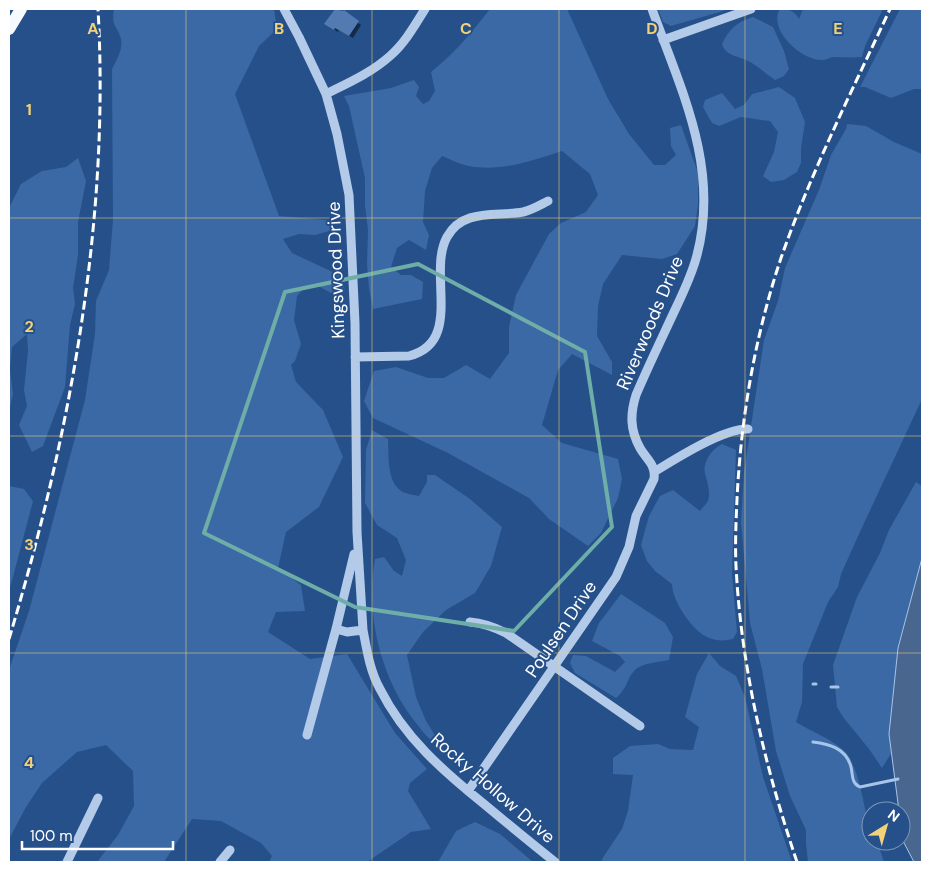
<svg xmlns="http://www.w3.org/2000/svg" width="931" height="871" viewBox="0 0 931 871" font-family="'DM Sans',sans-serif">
	<rect width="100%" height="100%" fill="#265089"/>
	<path fill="#3b69a5" d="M114,9H220L222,10L274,9L277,29L259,46L235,94L279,216L338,221L329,231L315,235L299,234L283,239L292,253L339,275L345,291L331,293L320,287L306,286L297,296L294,320L301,344L295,361L291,365L296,382L323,410L343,457L319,507L286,532L278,568L301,585L305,611L276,612L268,632L310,659L347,654L395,733L427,769L410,783L408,791L431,829L411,832L367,862H269L272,856L261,843L221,821L192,819L164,862H97L118,835L134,806L133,771L106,745L77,752L42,783L26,807L9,839V670L29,611L85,400L95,334L96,301L109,270L113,219L112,69C117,60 123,49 121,39C117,24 111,28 114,9Z
		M490,9H567L608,99L629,134L654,165H665L676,155L671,146L670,128L681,125L698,173V205L695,226L677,254L662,259L622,255L603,284L598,306L597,336L612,362V375L572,354L558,370L542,425L562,443L618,459L622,479L618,498L601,533L588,546L549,519L529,498L448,453L373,418L364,401L374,371L396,367L428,378H444L466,365L490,379L509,353V327L516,295L549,234L561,223L586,212L598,195L590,174L562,151C531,161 501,172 468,166C459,164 450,159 442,156L432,168L425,191L423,222L429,235L426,250L409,240L397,248L391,267L401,275H411L423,282L422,299L373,309L369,288L367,264L368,230L365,205V178L349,106L344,96L391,88L414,80L419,87L416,96L423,104L429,101L435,91L431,72C454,54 472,32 490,9Z
		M658,9H725L723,11L671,26L663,22Z
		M780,9C788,9 795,11 799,19L803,9H883L865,46L862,57C852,58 843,57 834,57C830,57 827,60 823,60C803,62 767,30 780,9Z
		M900,9H922V89H914L891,98L865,87H860Z
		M753,17L773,27L784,51L789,69L784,76L775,80C766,74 758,66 748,61C739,56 725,56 722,44C729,29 737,22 753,17Z
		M779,87L795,98L805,122L801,148V163L797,172L784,180L771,182L763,176L774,152L778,132L770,121L741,117L719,126L712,123L703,107L705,100L722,93L735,109L744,105L752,94Z
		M847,124L866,126L894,142L922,154V399L859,534L841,574L838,587L828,602L803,664L802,702L796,722C810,731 839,742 848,755C859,773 863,801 868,822L871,828V841H877L884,862H808L806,843V830L790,796L776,751L762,669L750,623L741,522L744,472L764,340L778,301L785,268L819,190L831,155L846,129Z
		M78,158L86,181L78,222V255L73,288L75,304L70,325L65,387L43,446L32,452L19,425L27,406L24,390L28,351L27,334L12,347L10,369L13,394L9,412V208L21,184L42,171L66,167Z
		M372,430L388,439C389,455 386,483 403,492C407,494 414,495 419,496L427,482V475H435L470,499L502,527L491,566L475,593L446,610L423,632L407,655L416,697L426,721L441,745C428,740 425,734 416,723C381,679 365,615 375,559L384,557L394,571L402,576L406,560L397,538L377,525L365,503L366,450Z
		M722,444L736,450L732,574L737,632L733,639C724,641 717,641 709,638C693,632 672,601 672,584L655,571L647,561L641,545L649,516L660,496L673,490L700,511C702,508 706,504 708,501C711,492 707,482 705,473C702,462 713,448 722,444Z
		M916,482L922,486V558L898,648L889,734L892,752L882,768L869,749L843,717L837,707L833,665L857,597L880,553L889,530Z
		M9,486L24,489L33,501L9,592Z
		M621,594L665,623L673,637L669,660C659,662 641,663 634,671C626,680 628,688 616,698L575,673L570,663L573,655L586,656L615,672L625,662L620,656L592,641L599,623Z
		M709,653L720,666L736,676L745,697L763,777L792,862H602V859L622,829L628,811L633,775L613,774V758L630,746L658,744L670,749L693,750L699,727L685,717L697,674Z
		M475,822L500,834L533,862H438L456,831Z"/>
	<path fill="#49668f" stroke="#a7c5ea" d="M922,558V862H914L903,841L901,811H899L889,734L898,648Z"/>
	<path fill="#0007" d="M337,9L361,25L353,38L339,30L338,32L326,24Z"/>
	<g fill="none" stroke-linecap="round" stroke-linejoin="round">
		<path stroke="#a7c5ea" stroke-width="3" d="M813,684H816
			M831,687H838
			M813,742C829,744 846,748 851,767C853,775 851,783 860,787L898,779"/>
	</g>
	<path fill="#537bb2" d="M335,9L343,11L344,10L359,21L349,36L335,28L334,30L324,24Z"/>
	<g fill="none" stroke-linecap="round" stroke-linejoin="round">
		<path stroke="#b3cae9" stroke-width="9" d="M284,9L299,37L326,94L337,134L349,195L355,323L357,532L363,630L347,632L336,629L307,735
			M663,40L751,9
			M326,94C348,83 371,73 390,56C405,43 415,25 425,9
			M355,357L409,356C464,342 427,273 447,237C463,208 496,217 523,212C532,210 540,205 548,201
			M654,472C675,459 724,428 748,429
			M470,622C483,623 494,627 506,633L640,726
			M336,629L354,554
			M363,630C367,651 370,671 380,689C404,737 443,771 484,804C508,824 531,843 555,862
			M468,791L616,577L629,547L636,516L654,479C656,464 646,459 640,448C630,430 630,414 636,395C648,367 661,340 674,312C683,293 692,275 697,255C720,167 681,90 652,9
			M67,862L98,798
			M220,862L230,850"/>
		<path stroke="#f6f9fe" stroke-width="12" d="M9,29L21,9"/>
		<path stroke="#fff" stroke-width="3" stroke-dasharray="9 4" stroke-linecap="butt" d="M9,639C70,436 110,221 98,9
			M797,862C765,767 741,667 736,566C735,544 736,521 737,499C741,417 755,336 781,258C811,172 852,91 890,9"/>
	</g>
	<path fill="none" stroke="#6fada8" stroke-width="4" stroke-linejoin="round" d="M418,264L585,352L612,527L514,631L355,607L204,533L285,292Z"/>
	<path fill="none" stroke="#f2d178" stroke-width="1" stroke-opacity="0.55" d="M186,9V862M372,9V862M559,9V862M745,9V862M9,218H922M9,436H922M9,653H922"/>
	<g text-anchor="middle" stroke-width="4" stroke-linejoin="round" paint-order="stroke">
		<g font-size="18" fill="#fff" stroke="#265089">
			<text transform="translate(336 270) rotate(-92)" y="6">Kingswood Drive</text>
			<text transform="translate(650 323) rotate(-67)" y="6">Riverwoods Drive</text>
			<text transform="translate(561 629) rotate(-56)" y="6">Poulsen Drive</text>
			<text transform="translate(493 788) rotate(41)" y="6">Rocky Hollow Drive</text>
		</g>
	</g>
	<g font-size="16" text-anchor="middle" font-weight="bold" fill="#f2d178" stroke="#265089" stroke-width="4" stroke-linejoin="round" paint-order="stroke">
		<text x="93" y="34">A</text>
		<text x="279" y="34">B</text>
		<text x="466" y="34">C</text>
		<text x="652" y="34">D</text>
		<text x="838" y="34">E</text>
		<text x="29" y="115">1</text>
		<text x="29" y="332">2</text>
		<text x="29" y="550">3</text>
		<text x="29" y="768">4</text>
	</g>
	<rect width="931" height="871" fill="none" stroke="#ffffff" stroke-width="20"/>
	<g transform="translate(886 826) rotate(37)"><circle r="24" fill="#265089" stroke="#7d96b8"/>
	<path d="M0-4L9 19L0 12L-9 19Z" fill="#f2d178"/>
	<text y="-8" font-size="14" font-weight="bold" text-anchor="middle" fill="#ffffff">N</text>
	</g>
	<path d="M22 841v8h151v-8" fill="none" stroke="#ffffff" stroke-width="2.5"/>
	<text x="30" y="841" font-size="15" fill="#ffffff" stroke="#265089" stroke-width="4" paint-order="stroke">100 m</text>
</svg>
